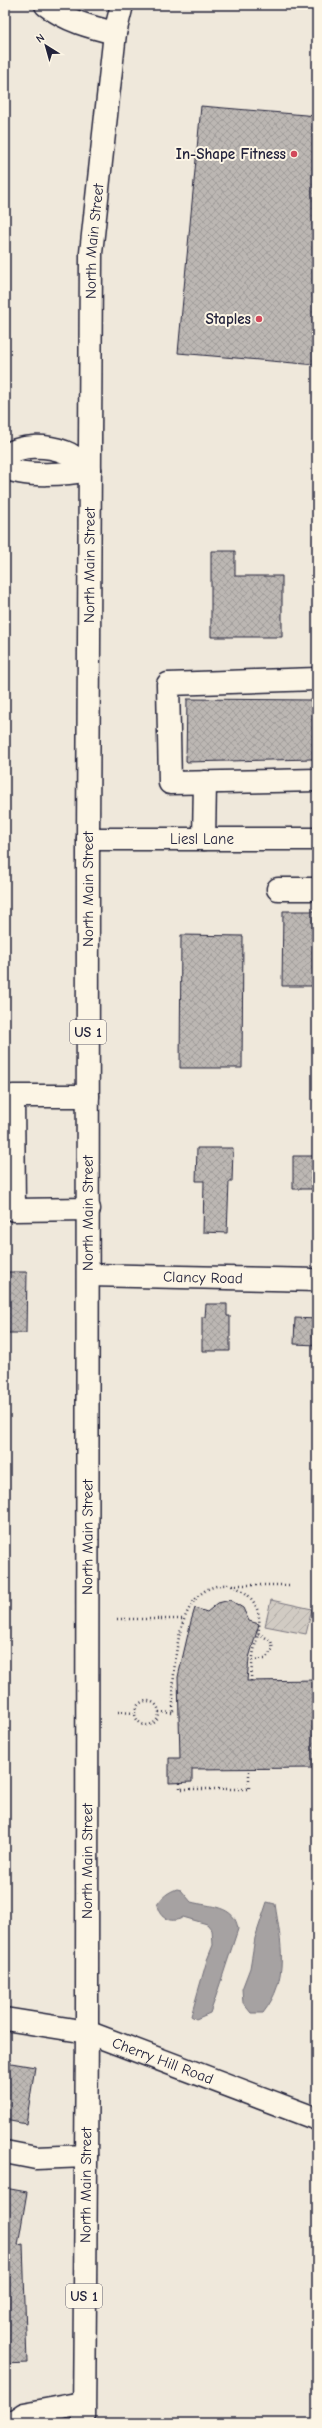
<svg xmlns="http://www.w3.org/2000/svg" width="322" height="2428" viewBox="0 0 322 2428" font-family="'Comic Neue',sans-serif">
	<defs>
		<pattern id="garden-furrows" width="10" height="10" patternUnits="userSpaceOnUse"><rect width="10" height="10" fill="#d1cbc3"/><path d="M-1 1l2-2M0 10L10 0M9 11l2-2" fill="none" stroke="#b3aea8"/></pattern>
		<pattern id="building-cross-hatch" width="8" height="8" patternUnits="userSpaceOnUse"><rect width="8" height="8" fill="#bcb7b3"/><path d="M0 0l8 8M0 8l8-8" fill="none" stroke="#a19d9b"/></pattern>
	</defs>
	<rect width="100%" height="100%" fill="#efe8db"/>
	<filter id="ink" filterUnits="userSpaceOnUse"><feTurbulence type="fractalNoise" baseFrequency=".025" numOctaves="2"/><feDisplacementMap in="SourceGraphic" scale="8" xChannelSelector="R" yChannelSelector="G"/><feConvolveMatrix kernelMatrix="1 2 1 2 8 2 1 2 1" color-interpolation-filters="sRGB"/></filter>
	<g filter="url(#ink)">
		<path fill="url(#garden-furrows)" stroke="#7a767f" d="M271,1600L312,1609L306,1634L265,1626Z"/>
		<path fill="#a6a2a2" stroke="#716f79" d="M177,1889L181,1890L191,1902C210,1907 235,1905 238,1929L214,2002L210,2013L196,2019L191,2016L207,1960L213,1945L212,1930L207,1924L183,1917L180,1919C168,1923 159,1917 157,1905C162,1897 168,1892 177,1889Z
			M267,1902L275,1904C281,1943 290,1979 263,2013H251L243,2003L242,1989L250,1968L255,1938Z"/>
		<path fill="url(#building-cross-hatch)" stroke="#22223b" d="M201,106L317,116V365L178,353Z
			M211,551H235V576H282V637H211Z
			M187,699L314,700L313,759L186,762Z
			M283,911H316V986H282Z
			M181,935L243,936L242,1068H180Z
			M197,1148H233L232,1182H229L227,1233L203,1232L204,1181H196Z
			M293,1156H317V1189H293Z
			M5,1272H27L26,1333H5Z
			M206,1304H227V1316H230V1351H202V1317H205Z
			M295,1318L317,1319V1345L294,1344Z
			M230,1600L243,1608L249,1621L259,1624L249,1658L247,1681L317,1680V1768L192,1769V1782L169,1783V1758H180L178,1677L191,1621L195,1608L207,1612L218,1603Z
			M5,2062L35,2067L26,2124L5,2120Z
			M5,2188L27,2192L18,2245L23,2244L27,2363L5,2364Z"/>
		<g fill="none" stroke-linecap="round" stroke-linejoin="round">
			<defs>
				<g id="minor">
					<path d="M46,5C67,21 90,27 115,33"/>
					<path d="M5,456C21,444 46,445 65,452C74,455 83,464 90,470"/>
					<path d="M5,467C23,478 69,474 90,470"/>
					<path d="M317,679L168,684L170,783L317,780"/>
					<path id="s1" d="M88,839H317"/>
					<path d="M204,839L205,782"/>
					<path d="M278,889H317"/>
					<path d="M88,1096H13L14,1210L89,1209"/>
					<path id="s2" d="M89,1275L317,1280"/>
					<path id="s3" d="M5,2019L87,2032L317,2119"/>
					<path d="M5,2152L36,2158L86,2156"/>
					<path d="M11,2423L24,2414L83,2403"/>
				</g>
				<g id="major">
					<path id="s4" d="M84,2423L87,2032L88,839L91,253L115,33L122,5"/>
				</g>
			</defs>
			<use href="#minor" stroke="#22223b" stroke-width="25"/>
			<use href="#major" stroke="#22223b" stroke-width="25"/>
			<path stroke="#22223b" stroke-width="2.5" stroke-dasharray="1 3" stroke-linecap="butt" d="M232,1585H289
				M117,1619H184
				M252,1660L265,1659L273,1649L271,1641L258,1633
				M135 1713a12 12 0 1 1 24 0a12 12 0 1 1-24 0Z
				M118,1712L134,1713
				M159,1712L173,1713C173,1678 173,1600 213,1587C221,1584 229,1584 237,1588C249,1593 258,1605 259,1618C261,1631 254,1644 253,1657C252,1665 251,1673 251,1681
				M180,1783V1789H249V1768"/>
			<use href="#minor" stroke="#fcf5e5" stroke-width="22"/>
			<use href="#major" stroke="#fcf5e5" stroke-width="22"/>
		</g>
	</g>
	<g fill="#d1495b" stroke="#fcf5e5" stroke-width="1.5">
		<circle cx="294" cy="154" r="4"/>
		<circle cx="259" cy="319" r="4"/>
	</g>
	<g text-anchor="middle" stroke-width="4" stroke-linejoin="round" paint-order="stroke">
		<g fill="#fcf5e5" stroke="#63616e" stroke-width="1">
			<rect x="70" y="1020" width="36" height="24" rx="3"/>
			<rect x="66" y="2284" width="36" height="24" rx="3"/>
		</g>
		<g font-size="14" font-weight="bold" fill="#22223b">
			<text x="88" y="1037">US 1</text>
			<text x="84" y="2301">US 1</text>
		</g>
		<g font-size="15" font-weight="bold" fill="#22223b" stroke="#fcf5e5" text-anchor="end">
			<text x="286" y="159">In-Shape Fitness</text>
			<text x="251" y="324">Staples</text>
		</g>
		<g font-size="15" fill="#22223b" stroke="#fcf5e5">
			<text dy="5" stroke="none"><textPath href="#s4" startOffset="2182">North Main Street</textPath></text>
			<text dy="5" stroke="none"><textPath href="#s4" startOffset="1858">North Main Street</textPath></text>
			<text dy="5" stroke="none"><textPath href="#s1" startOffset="114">Liesl Lane</textPath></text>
			<text dy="5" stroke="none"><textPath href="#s4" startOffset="1534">North Main Street</textPath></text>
			<text dy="5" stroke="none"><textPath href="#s4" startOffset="1210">North Main Street</textPath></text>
			<text dy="5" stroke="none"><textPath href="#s2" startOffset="114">Clancy Road</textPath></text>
			<text dy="5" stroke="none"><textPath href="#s4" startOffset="886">North Main Street</textPath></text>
			<text dy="5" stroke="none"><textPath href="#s4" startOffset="562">North Main Street</textPath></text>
			<text dy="5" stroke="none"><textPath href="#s3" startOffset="164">Cherry Hill Road</textPath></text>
			<text dy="5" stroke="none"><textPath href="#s4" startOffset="238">North Main Street</textPath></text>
		</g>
	</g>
	<rect width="322" height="2428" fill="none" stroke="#fcf5e5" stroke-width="20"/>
	<rect x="10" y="10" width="302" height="2408" fill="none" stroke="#22223b" stroke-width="1.5" filter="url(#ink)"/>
	<g transform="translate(46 46) rotate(323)" stroke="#fcf5e5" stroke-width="3" paint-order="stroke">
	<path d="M0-3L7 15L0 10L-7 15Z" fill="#22223b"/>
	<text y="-6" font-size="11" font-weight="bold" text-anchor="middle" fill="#22223b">N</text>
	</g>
</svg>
